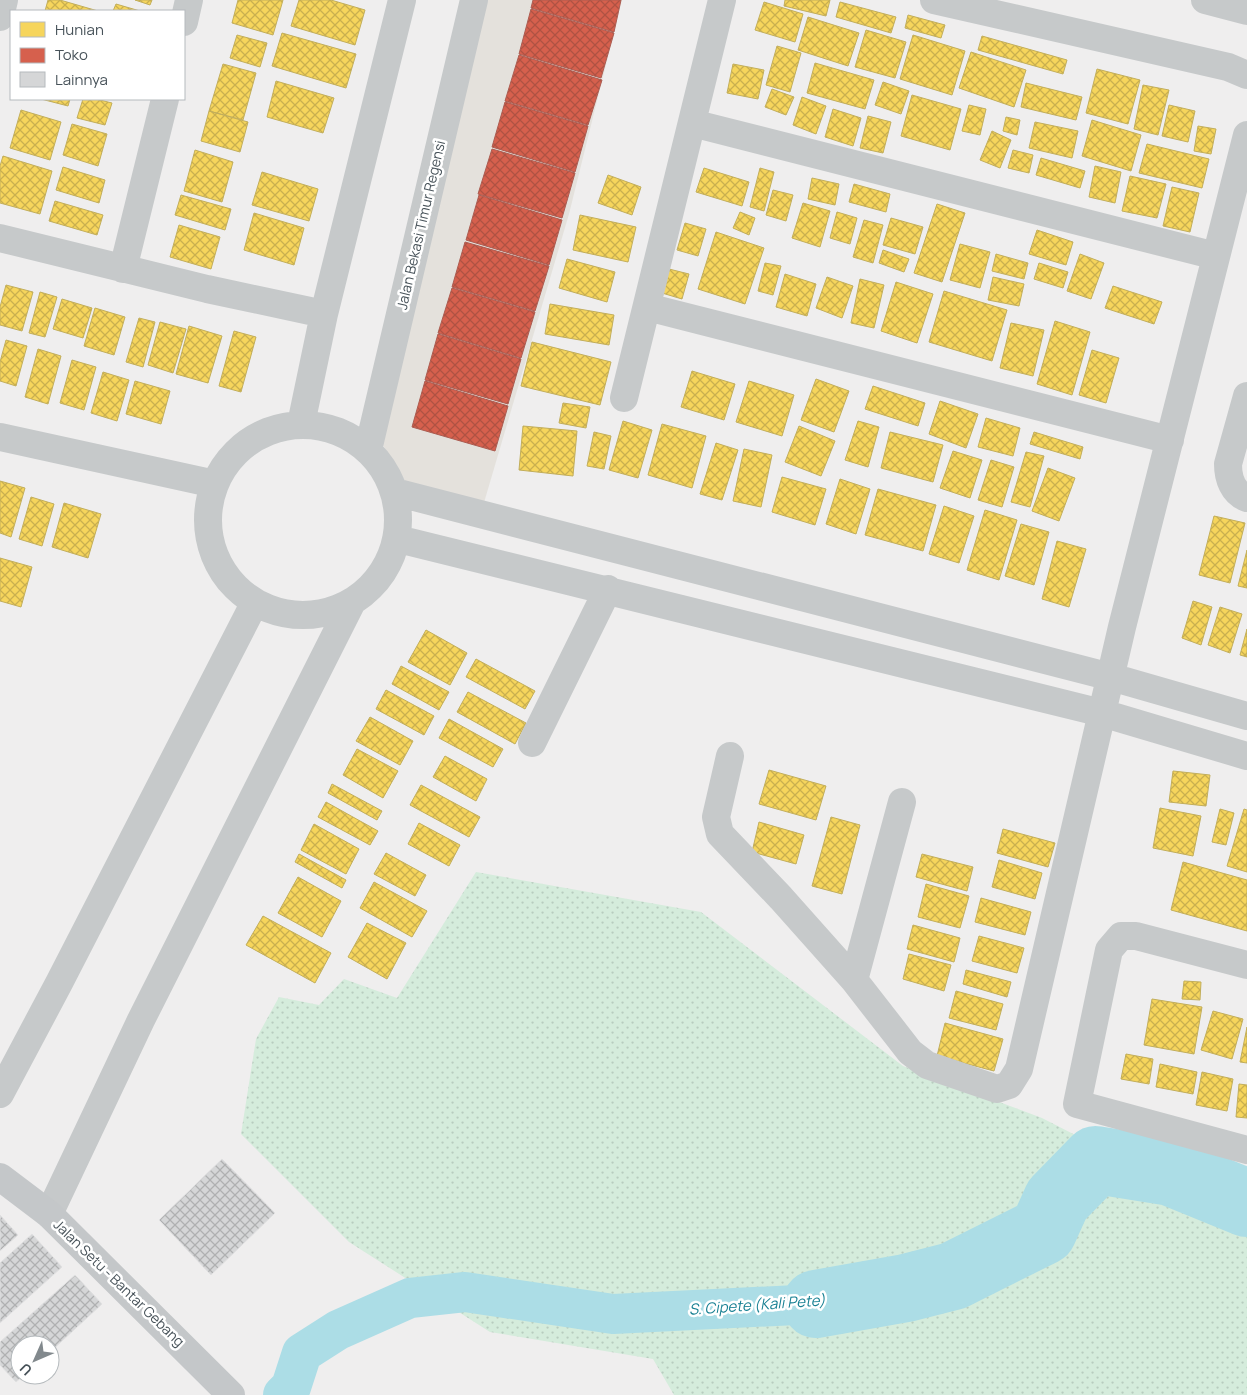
<svg xmlns="http://www.w3.org/2000/svg" width="1247" height="1395" viewBox="0 0 1247 1395" font-family="Manrope,sans-serif">
	<defs>
		<pattern id="garden-dots" width="8" height="8" patternUnits="userSpaceOnUse" patternTransform="scale(1.25)"><rect width="8" height="8" fill="#d5ecdc"/><path d="M2 2h.1M6 6h.1" fill="none" stroke="#b8ccbf" stroke-width="1.8" stroke-linecap="round"/></pattern>
		<pattern id="homes-cross-hatch" width="8" height="8" patternUnits="userSpaceOnUse" patternTransform="scale(1.25)"><rect width="8" height="8" fill="#f6d55c"/><path d="M0 0l8 8M0 8l8-8" fill="none" stroke="#c9af4f"/></pattern>
		<pattern id="shops-cross-hatch" width="8" height="8" patternUnits="userSpaceOnUse" patternTransform="scale(1.25)"><rect width="8" height="8" fill="#d6604d"/><path d="M0 0l8 8M0 8l8-8" fill="none" stroke="#af5243"/></pattern>
		<pattern id="building-cross-hatch" width="8" height="8" patternUnits="userSpaceOnUse" patternTransform="scale(1.25)"><rect width="8" height="8" fill="#d5d6d7"/><path d="M0 0l8 8M0 8l8-8" fill="none" stroke="#afb0b1"/></pattern>
	</defs>
	<rect width="100%" height="100%" fill="#efeeee"/>
	<path fill="#e4e1dc" d="M483,0H622L569,214L483,506L408,486L381,442Z"/>
	<path fill="url(#garden-dots)" d="M476,872L701,912L903,1066L1042,1118L1247,1223V1395H674L653,1359L490,1332L349,1242L241,1134L256,1039L279,997L319,1005L344,979L397,998Z"/>
	<path fill="url(#homes-cross-hatch)" stroke="#c2ae5b" d="M48,0H60L98,11H45Z
		M135,0H152L150,5Z
		M238,0H283L273,35L232,23Z
		M299,0H331L365,10L355,45L291,26Z
		M785,0H830L826,16L784,6Z
		M764,2L803,14L795,42L755,30Z
		M840,2L896,17L891,33L836,17Z
		M116,4L140,11H113Z
		M908,15L945,25L941,38L905,28Z
		M808,17L859,33L848,66L798,50Z
		M866,30L906,42L895,78L855,67Z
		M282,33L356,54L346,88L272,66Z
		M237,35L267,43L260,67L230,58Z
		M913,35L965,51L952,95L900,79Z
		M982,36L1067,60L1063,74L978,50Z
		M777,46L801,53L790,92L766,85Z
		M971,52L1026,70L1014,107L959,88Z
		M815,63L874,80L865,109L807,93Z
		M223,64L256,73L243,120L209,111Z
		M733,64L764,70L758,99L727,93Z
		M1097,69L1140,80L1128,124L1086,113Z
		M276,81L334,98L323,133L267,117Z
		M883,82L909,91L901,114L875,105Z
		M1026,83L1082,97L1076,120L1021,107Z
		M1143,85L1169,90L1158,135L1134,129Z
		M772,89L794,97L786,115L765,107Z
		M912,95L961,109L950,150L901,136Z
		M802,97L826,106L816,134L793,125Z
		M41,99H70L68,106Z
		M83,99H96L112,103L105,125L77,118Z
		M969,105L986,109L980,135L962,131Z
		M1169,105L1195,111L1188,142L1162,136Z
		M833,109L861,118L853,146L825,137Z
		M21,110L61,122L50,160L10,148Z
		M209,111L248,122L240,152L201,141Z
		M868,116L891,122L883,153L860,148Z
		M1006,117L1020,120L1017,135L1003,131Z
		M1092,120L1141,135L1131,171L1082,156Z
		M1035,122L1078,131L1072,158L1029,148Z
		M72,124L107,134L98,166L63,155Z
		M1198,126L1216,129L1211,154L1194,151Z
		M992,131L1011,140L1000,168L980,160Z
		M1147,144L1209,159L1202,188L1139,173Z
		M195,150L233,162L222,202L184,191Z
		M1013,150L1033,155L1029,173L1008,168Z
		M3,156L52,171L40,214L0,203V166Z
		M1041,158L1085,171L1080,188L1036,175Z
		M1095,166L1121,172L1115,203L1089,197Z
		M63,167L105,180L99,203L56,190Z
		M704,168L749,182L742,206L696,192Z
		M760,168L774,172L764,211L750,207Z
		M262,172L318,189L309,221L252,205Z
		M608,175L641,187L632,215L598,203Z
		M1130,176L1166,184L1157,218L1122,211Z
		M812,178L839,184L835,205L808,199Z
		M854,184L890,194L886,212L849,202Z
		M1172,187L1199,193L1190,232L1163,226Z
		M773,190L793,195L786,221L766,215Z
		M181,195L231,209L225,230L175,215Z
		M55,201L103,215L97,235L49,221Z
		M803,203L830,211L820,247L792,238Z
		M937,204L965,213L942,282L914,273Z
		M740,212L755,218L749,235L733,228Z
		M837,212L857,218L850,244L830,238Z
		M254,213L304,228L294,265L244,250Z
		M580,215L636,227L628,262L573,250Z
		M891,218L923,227L915,254L883,245Z
		M864,220L883,225L873,263L853,257Z
		M685,223L706,229L698,256L677,250Z
		M179,225L220,237L211,269L170,257Z
		M1037,230L1073,242L1066,265L1029,254Z
		M716,232L764,248L745,304L698,289Z
		M960,244L990,252L980,288L950,280Z
		M883,250L909,259L904,272L879,263Z
		M996,254L1028,263L1024,279L992,271Z
		M1080,254L1104,263L1091,299L1067,291Z
		M567,259L615,272L607,302L559,288Z
		M765,263L781,266L773,295L758,291Z
		M1039,263L1068,272L1063,288L1034,279Z
		M669,269L689,274L682,299L662,293Z
		M785,274L816,284L807,316L776,307Z
		M827,277L853,286L842,318L816,308Z
		M993,277L1024,284L1019,306L988,300Z
		M860,279L884,285L874,328L851,323Z
		M896,282L933,294L917,343L881,331Z
		M6,285L33,292L22,331L0,325V307Z
		M1113,286L1162,302L1154,324L1105,308Z
		M944,291L1007,310L992,361L929,342Z
		M40,292L57,297L45,337L29,333Z
		M62,299L92,308L83,338L53,329Z
		M550,304L614,315L609,345L545,334Z
		M95,308L125,317L114,355L84,346Z
		M139,318L155,322L143,367L126,362Z
		M1055,321L1090,332L1072,395L1037,384Z
		M160,322L186,329L173,373L148,365Z
		M1011,323L1044,330L1033,376L1000,368Z
		M189,326L222,336L208,383L176,374Z
		M234,331L256,337L241,392L219,386Z
		M6,340L27,346L16,386L0,381V362Z
		M532,342L611,362L600,405L521,386Z
		M38,349L61,356L48,404L25,397Z
		M1092,350L1119,358L1106,403L1079,395Z
		M72,360L96,367L84,410L60,403Z
		M692,371L735,384L724,420L681,407Z
		M103,372L129,380L117,421L91,413Z
		M816,379L849,391L834,432L801,420Z
		M135,381L170,391L161,424L126,414Z
		M749,381L794,395L782,436L736,422Z
		M873,386L925,403L918,426L865,409Z
		M940,401L978,414L966,448L929,434Z
		M563,403L590,407L586,428L559,423Z
		M986,418L1020,428L1013,456L978,447Z
		M623,421L652,430L638,478L609,470Z
		M858,421L879,427L868,467L845,460Z
		M662,424L706,436L692,488L648,475Z
		M523,426L577,431L573,476L519,470Z
		M799,426L835,441L821,476L785,462Z
		M594,432L611,436L604,469L587,466Z
		M890,432L943,445L933,482L881,468Z
		M1034,432L1083,447L1080,459L1030,444Z
		M716,443L738,450L722,500L700,494Z
		M744,449L772,455L761,507L733,501Z
		M953,451L982,460L970,498L940,488Z
		M1026,452L1044,456L1030,507L1011,502Z
		M991,460L1014,467L1002,507L978,500Z
		M1048,468L1075,478L1059,521L1032,511Z
		M782,477L826,489L815,525L772,512Z
		M840,479L870,489L856,534L826,524Z
		M0,481L25,488L11,537L0,533Z
		M878,489L936,505L923,551L865,535Z
		M31,497L54,504L42,546L19,539Z
		M64,503L101,514L88,558L52,547Z
		M944,506L974,516L959,563L929,554Z
		M985,510L1017,520L999,580L967,570Z
		M1214,516L1245,523L1230,583L1199,575Z
		M1021,524L1049,532L1034,585L1005,576Z
		M1057,541L1086,549L1069,607L1042,599Z
		M1247,550V588L1238,586Z
		M0,558L32,567L21,607L0,601Z
		M1193,601L1212,607L1201,645L1182,638Z
		M1220,607L1242,614L1230,653L1208,645Z
		M1247,629V657L1240,655Z
		M426,630L467,653L450,685L408,662Z
		M476,659L535,691L525,709L466,677Z
		M401,666L449,692L439,710L392,684Z
		M386,690L434,716L424,735L376,709Z
		M468,692L526,723L515,744L457,712Z
		M370,717L413,741L400,765L356,741Z
		M449,719L503,749L493,767L439,738Z
		M357,749L398,771L383,798L343,775Z
		M445,756L487,779L476,801L433,777Z
		M769,770L826,786L816,820L759,804Z
		M1173,771L1210,775L1206,806L1169,802Z
		M332,784L382,811L377,820L328,793Z
		M421,785L480,817L469,837L410,805Z
		M326,802L378,831L370,845L318,817Z
		M1160,808L1201,816L1193,856L1153,848Z
		M1220,809L1234,813L1226,845L1212,842Z
		M1244,809L1247,810V872L1227,866Z
		M831,817L860,825L842,894L812,886Z
		M759,822L804,835L796,864L752,852Z
		M419,823L460,845L449,866L408,844Z
		M314,824L359,849L346,874L301,850Z
		M1003,829L1055,843L1048,867L997,853Z
		M386,853L426,875L415,896L374,874Z
		M299,854L346,880L342,888L295,862Z
		M922,854L973,867L967,891L916,877Z
		M999,860L1042,873L1035,899L992,887Z
		M1183,862L1247,880V931L1171,910Z
		M298,877L341,901L322,937L278,913Z
		M374,882L427,911L412,937L360,908Z
		M926,884L969,896L960,928L918,917Z
		M981,898L1031,912L1025,935L975,922Z
		M263,916L331,953L315,983L246,945Z
		M367,923L406,943L387,979L348,957Z
		M913,925L960,938L954,962L907,949Z
		M979,936L1024,948L1017,973L972,961Z
		M909,954L951,965L944,991L903,979Z
		M966,970L1011,982L1007,997L963,984Z
		M1184,981L1201,982L1200,1000L1182,999Z
		M956,991L1003,1004L996,1030L949,1018Z
		M1152,999L1202,1007L1194,1054L1144,1045Z
		M1213,1011L1243,1019L1232,1059L1201,1050Z
		M945,1023L1003,1039L994,1071L937,1056Z
		M1247,1027V1063L1240,1062Z
		M1126,1054L1153,1059L1149,1084L1121,1079Z
		M1160,1064L1197,1072L1193,1094L1156,1087Z
		M1202,1072L1233,1079L1227,1111L1196,1105Z
		M1239,1084L1247,1085V1118L1236,1117Z"/>
	<path fill="url(#shops-cross-hatch)" stroke="#ab5c51" d="M533,0H621L614,32L531,8Z
		M531,9L614,33L601,78L519,54Z
		M519,55L602,80L588,125L505,101Z
		M505,102L588,126L575,172L492,147Z
		M492,149L575,173L562,218L478,194Z
		M479,195L562,220L549,265L466,240Z
		M465,242L549,266L535,311L452,287Z
		M452,288L535,312L521,358L438,333Z
		M438,334L521,359L508,404L425,380Z
		M425,381L508,406L495,451L412,427Z"/>
	<g fill="none" stroke-linecap="round" stroke-linejoin="round">
		<path stroke="#acdde6" stroke-width="40" d="M283,1395L291,1387L302,1353L338,1330L410,1298L465,1292L613,1314L816,1304"/>
		<path stroke="#acdde6" stroke-width="68" d="M816,1304L906,1288L953,1276L1043,1231L1057,1200L1096,1160L1171,1172L1247,1203"/>
	</g>
	<path fill="url(#building-cross-hatch)" stroke="#e0e0e1" d="M222,1159L275,1213L211,1275L159,1220Z
		M0,1215L18,1235L0,1251Z
		M32,1234L62,1267L0,1323V1263Z
		M75,1275L102,1304L50,1352V1345H20V1375H24L16,1382L0,1365V1342Z"/>
	<g fill="none" stroke-linecap="round" stroke-linejoin="round">
		<path stroke="#c6c9ca" stroke-width="28" d="M934,0L1228,67L1247,75
			M1205,0L1247,11
			M0,17L4,0
			M184,22L189,0
			M692,123L1216,256
			M0,238L207,289L324,314
			M123,269L165,99
			M647,307L1170,440
			M1247,396L1228,464C1228,478 1233,493 1247,498
			M624,398L722,0
			M301,424L324,314L402,0
			M208 520a95 95 0 1 1 190 0a95 95 0 1 1-190 0Z
			M0,437L215,484
			M368,450L474,0
			M395,492L1111,677L1247,716
			M398,539L1102,713L1247,756
			M532,743L608,589
			M730,756L716,817L720,834L781,898L854,980L910,1052L927,1065L997,1089L1009,1085L1019,1069L1122,627L1247,135
			M1247,965L1136,936H1121L1109,950L1077,1104L1247,1150
			M854,980L902,802
			M0,1094L59,983L255,602
			M49,1214L141,1020L351,604"/>
		<path stroke="#c4c7c9" stroke-width="28" d="M0,1177L49,1214L231,1395"/>
	</g>
	<g text-anchor="middle" stroke-width="5" stroke-linejoin="round" paint-order="stroke">
		<g font-size="14" fill="#475259" stroke="#fff">
			<text transform="translate(421 225) rotate(-77)" y="5">Jalan Bekasi Timur Regensi</text>
			<text transform="translate(119 1283) rotate(44)" y="5">Jalan Setu - Bantar Gebang</text>
		</g>
		<g font-size="15" font-style="italic" fill="#198093" stroke="#fff">
			<text transform="translate(757 1305) rotate(-4)" y="5">S. Cipete (Kali Pete)</text>
		</g>
	</g>
	<rect x="10" y="10" width="175" height="90" fill="#ffffff" stroke="#b5babd"/>
	<rect x="20" y="22" width="25" height="15" fill="#f6d55c" stroke="#b5babd"/>
	<text x="55" y="35" font-size="15" fill="#475259">Hunian</text>
	<rect x="20" y="48" width="25" height="15" fill="#d6604d" stroke="#b5babd"/>
	<text x="55" y="60" font-size="15" fill="#475259">Toko</text>
	<rect x="20" y="72" width="25" height="15" fill="#d5d6d7" stroke="#b5babd"/>
	<text x="55" y="85" font-size="15" fill="#475259">Lainnya</text>
	<g transform="translate(35 1360) rotate(225)"><circle r="24" fill="#ffffff" stroke="#b5babd"/>
	<path d="M0-4L9 19L0 12L-9 19Z" fill="#82898d"/>
	<text y="-8" font-size="14" font-weight="bold" text-anchor="middle" fill="#475259">U</text>
	</g>
</svg>
